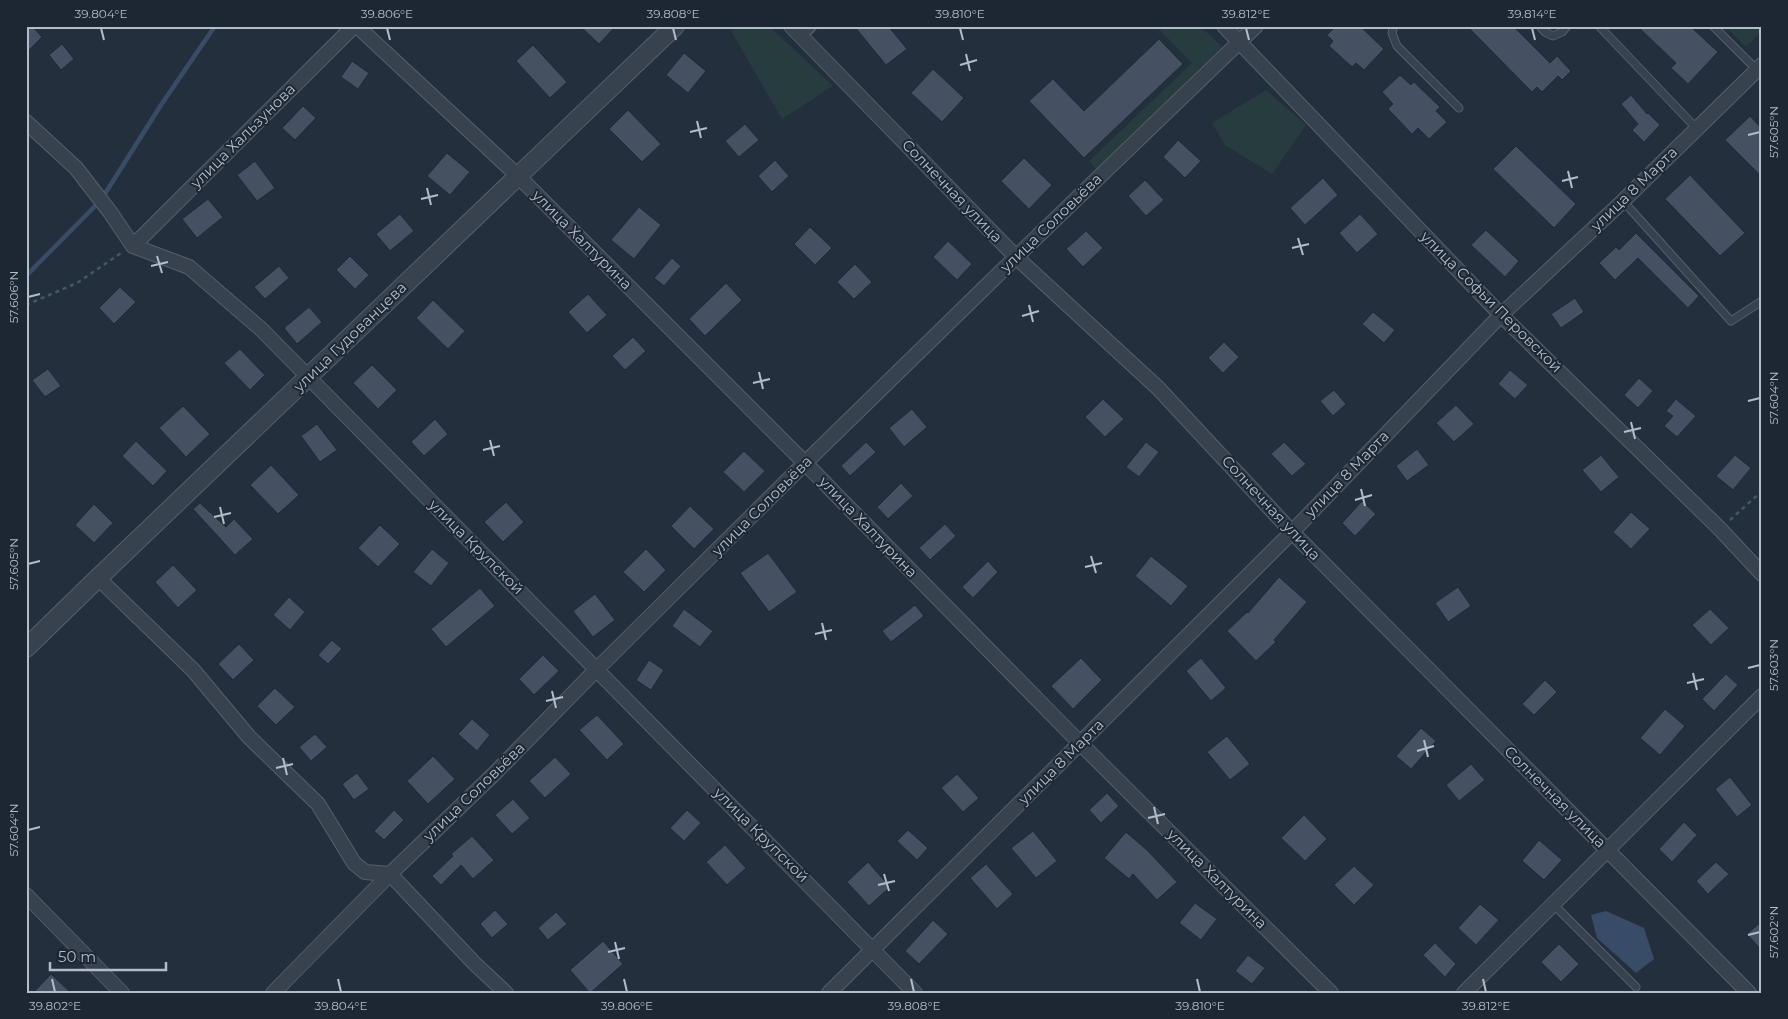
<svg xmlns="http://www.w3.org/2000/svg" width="1788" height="1019" viewBox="0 0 1788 1019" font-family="Montserrat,sans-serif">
	<rect width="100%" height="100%" fill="#242f3e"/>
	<path fill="#263c3f" d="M734,26H769L833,86L782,119L731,31Z
		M1156,26H1200L1222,47L1097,170L1089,161L1192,63Z
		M1725,26H1762V31L1746,47Z
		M1266,90L1306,125L1272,174L1225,145L1212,123Z"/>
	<path fill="#394c67" d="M1606,911L1644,928L1654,959L1636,973L1597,938L1591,915Z"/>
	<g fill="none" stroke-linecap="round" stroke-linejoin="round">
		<path stroke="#394c67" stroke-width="4.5" d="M26,276L101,200L161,105L215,26"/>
	</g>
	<path fill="#455162" stroke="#1f2835" d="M26,26H32L42,37L26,53Z
		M580,26H616L599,44Z
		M854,26H888L907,49L886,65Z
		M1336,26H1360L1384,49L1364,70L1356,63L1352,67L1329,46L1333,41L1327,35Z
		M1467,26H1513L1550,63L1557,56L1571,71L1562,80L1558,76L1542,92L1537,87L1532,92Z
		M1637,26H1690L1718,52L1688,84L1671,68L1676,63Z
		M1159,39L1183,64L1084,158L1029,101L1053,79L1084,111Z
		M62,44L74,59L61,70L49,55Z
		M533,45L567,82L550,98L516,61Z
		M684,53L706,71L688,93L666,75Z
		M352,61L369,73L358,89L341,77Z
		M933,69L964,98L942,122L911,93Z
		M1400,75L1411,85L1414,82L1440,107L1436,111L1447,122L1429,139L1418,128L1412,134L1388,109L1393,104L1382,92Z
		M1631,95L1647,114L1648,113L1660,125L1644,142L1632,130L1638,124L1621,104Z
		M303,106L316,118L295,140L282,128Z
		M628,110L661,144L642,162L609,129Z
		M1750,116L1762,129V177L1725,140Z
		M745,124L759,140L739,157L725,141Z
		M1178,140L1201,161L1185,178L1163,157Z
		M1516,146L1576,204L1554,228L1493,169Z
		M447,153L470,172L450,195L427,176Z
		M1024,158L1052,185L1029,209L1001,181Z
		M775,160L789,176L772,192L758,176Z
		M255,161L275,188L257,201L237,175Z
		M1690,175L1745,233L1720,256L1665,199Z
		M1323,178L1338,195L1305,225L1290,208Z
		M1145,180L1164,200L1146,216L1128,196Z
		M208,199L223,217L197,238L182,219Z
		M639,207L661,225L634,259L611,240Z
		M400,214L414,231L390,251L376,234Z
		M1360,214L1378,234L1357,253L1339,233Z
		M810,227L832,248L815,265L794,244Z
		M1486,230L1519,261L1505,277L1471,245Z
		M1086,231L1103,248L1083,267L1066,249Z
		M1636,233L1699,296L1688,308L1638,258L1615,280L1599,263L1616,247L1619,250Z
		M948,241L972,264L957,280L933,257Z
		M350,256L369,275L355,289L336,270Z
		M672,258L681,266L664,286L654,278Z
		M855,264L872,282L854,299L837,282Z
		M279,266L289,278L265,299L254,287Z
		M726,283L742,300L705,336L689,319Z
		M120,287L136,302L114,324L99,308Z
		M588,294L607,315L587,333L568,312Z
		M1575,298L1584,312L1561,328L1551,314Z
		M433,300L465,331L448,349L416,318Z
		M309,307L322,322L297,344L284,328Z
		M1373,312L1395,330L1384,343L1362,324Z
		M633,337L646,351L625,370L612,356Z
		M1224,342L1239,357L1223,373L1208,358Z
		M240,349L265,375L250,390L224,363Z
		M372,365L397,390L378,409L353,383Z
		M48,369L61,386L45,397L32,380Z
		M1510,370L1528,385L1515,399L1498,384Z
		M1639,378L1653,391L1638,408L1624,395Z
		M1334,390L1346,404L1333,416L1320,401Z
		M1103,399L1124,419L1105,437L1085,417Z
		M1676,399L1696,416L1677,437L1664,426L1673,416L1666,411Z
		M1456,405L1474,424L1454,442L1436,423Z
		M183,406L210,434L186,457L159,428Z
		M912,409L927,427L904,447L889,428Z
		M435,419L448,434L424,456L411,442Z
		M317,424L337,450L320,462L301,436Z
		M136,441L167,471L153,486L122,456Z
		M866,442L876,452L850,476L841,466Z
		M1146,442L1159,452L1139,477L1126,467Z
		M1284,442L1306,464L1292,476L1271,454Z
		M1417,449L1429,465L1407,481L1396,466Z
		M744,451L765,471L744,492L723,472Z
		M1601,455L1619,477L1601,492L1582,470Z
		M1735,455L1751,468L1733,490L1716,476Z
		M271,465L299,495L278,514L250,485Z
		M901,483L913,496L888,519L877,507Z
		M1362,501L1376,514L1355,536L1342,523Z
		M506,502L524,522L503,542L484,522Z
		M200,503L226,527L234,519L253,539L235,555L193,509Z
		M94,504L113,523L94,543L75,525Z
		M690,506L714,529L694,549L671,526Z
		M1631,512L1650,529L1631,549L1613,532Z
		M945,524L956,536L930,560L919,548Z
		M380,525L400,544L378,567L358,548Z
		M432,549L449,563L431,586L413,572Z
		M646,549L666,570L644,592L623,572Z
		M768,553L797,592L769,612L740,573Z
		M1151,556L1188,586L1171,606L1135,576Z
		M988,561L998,572L973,598L962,587Z
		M173,565L197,590L178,608L155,582Z
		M1279,577L1307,602L1274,640L1276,642L1256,661L1227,631L1247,612L1248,613Z
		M1458,587L1471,606L1448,622L1435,603Z
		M480,588L495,606L446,647L431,629Z
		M595,594L615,620L593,637L573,611Z
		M289,597L305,612L290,630L273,615Z
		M915,605L924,616L891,642L882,631Z
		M684,609L713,631L700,647L672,626Z
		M1710,609L1729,628L1711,645L1692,625Z
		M332,640L342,649L328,664L318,655Z
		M239,644L254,660L233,680L218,664Z
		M543,655L559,671L534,695L519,679Z
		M1081,658L1102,680L1073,709L1051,686Z
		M1201,658L1226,688L1211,701L1186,671Z
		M649,660L664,670L651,690L636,680Z
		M1726,674L1738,685L1714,711L1702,699Z
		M1545,680L1557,692L1534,715L1522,704Z
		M275,688L295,707L276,725L257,706Z
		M1665,709L1685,726L1660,755L1640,738Z
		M597,715L624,744L607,760L579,730Z
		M472,719L490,735L477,751L458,734Z
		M1421,728L1436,741L1411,769L1396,756Z
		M315,734L327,747L311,761L299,747Z
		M1227,736L1250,764L1230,780L1207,752Z
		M433,756L455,779L428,804L407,781Z
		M555,757L571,774L545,798L529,781Z
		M1471,764L1485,780L1459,801L1446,785Z
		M357,773L369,789L354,800L342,784Z
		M957,774L979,798L963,812L941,788Z
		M1730,777L1752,805L1737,817L1715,789Z
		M1107,793L1119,806L1101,823L1089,810Z
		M513,799L530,818L512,834L495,815Z
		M394,810L404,820L384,840L374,831Z
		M687,810L701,823L684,841L670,828Z
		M1304,815L1327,839L1305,861L1281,838Z
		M1684,822L1697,835L1672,862L1659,849Z
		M908,830L928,848L917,860L897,841Z
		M1033,831L1057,861L1036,878L1011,848Z
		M1126,832L1148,851L1177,882L1157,900L1133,874L1129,879L1104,858Z
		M472,836L494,860L473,879L461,865L441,885L432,876L453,856L451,854Z
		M1539,840L1562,860L1544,880L1522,861Z
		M725,845L746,868L727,885L706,862Z
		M868,862L890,887L869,906L847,882Z
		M1716,862L1729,874L1708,894L1696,881Z
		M986,864L1013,894L997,909L970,878Z
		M1354,866L1374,885L1354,905L1334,885Z
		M1195,903L1217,919L1201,940L1179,923Z
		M1480,904L1499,920L1476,945L1458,928Z
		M495,910L508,924L492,938L480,924Z
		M556,912L567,924L548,940L538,928Z
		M933,920L948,934L919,964L905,951Z
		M1762,921V951L1747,934Z
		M603,941L623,964L590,993L570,970Z
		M1435,943L1456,964L1445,977L1423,955Z
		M1559,944L1579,964L1561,982L1541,962Z
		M1248,955L1265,968L1252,984L1235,971Z
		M51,974L71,993H33Z"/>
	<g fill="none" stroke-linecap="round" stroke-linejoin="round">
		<defs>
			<path id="service" d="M1394,26L1392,33L1397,46L1459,108
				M1540,26L1545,32L1553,36L1562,32L1567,26
				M1599,26L1697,129
				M1713,26L1757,70
				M1623,201L1731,321L1762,301
				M1553,904L1636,987"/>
			<path id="pedestrian" d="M800,36L810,26"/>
			<path id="minor" d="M357,26L518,176L805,463L1080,743L1331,993
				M791,26L1016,257L1158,388L1292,532L1749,993
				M1224,26L1501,315L1720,529L1762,574
				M26,122L76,168L110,212L133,246L189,267L261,329L915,993
				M133,246L354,26
				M98,578L193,670L249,737L318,804L354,863L365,872L390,874L474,963L506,993
				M26,895L122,993
				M273,993L390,874L494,774L597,669L805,463L1016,257L1256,26
				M829,993L1292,532L1501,315L1623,201L1762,65
				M1464,993L1762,696"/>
			<path id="tertiary" d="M26,648L98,578L675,26"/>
		</defs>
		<use href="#service" stroke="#565f6c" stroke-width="9"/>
		<use href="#pedestrian" stroke="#565f6c" stroke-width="14"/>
		<use href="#minor" stroke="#565f6c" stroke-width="16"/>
		<use href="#tertiary" stroke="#565f6c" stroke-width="20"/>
		<path stroke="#44595c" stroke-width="2.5" stroke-dasharray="4 4" stroke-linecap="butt" d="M26,305L77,283L121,253
			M1730,520L1762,491"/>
		<use href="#service" stroke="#38414e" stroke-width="7"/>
		<use href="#pedestrian" stroke="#38414e" stroke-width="11"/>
		<use href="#minor" stroke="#38414e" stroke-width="14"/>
		<use href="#tertiary" stroke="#38414e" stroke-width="18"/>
	</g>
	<path fill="none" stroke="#b4bcc9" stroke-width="2" d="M101,28L104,40M387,28L390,40M673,28L676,40M960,28L963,40M1246,28L1249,40M1532,28L1535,40M966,54L970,71M960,65L977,60M697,121L701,138M690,132L707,128M1748,135L1760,132M1568,171L1572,188M1562,181L1578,177M427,188L431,205M421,199L438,195M1298,238L1303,255M1292,248L1309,244M157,256L162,273M151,266L168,262M28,297L40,294M1029,305L1033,322M1022,316L1039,311M759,372L763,389M753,383L770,379M1748,401L1760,398M1631,422L1635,439M1624,432L1641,428M490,440L494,456M483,450L500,446M1361,489L1365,506M1355,500L1372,495M220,507L224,524M214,517L231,513M1091,556L1096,573M28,564L40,561M1085,567L1102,563M822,623L826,640M815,634L832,630M1748,668L1760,665M1693,673L1697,690M1687,683L1704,679M552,691L556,708M546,701L563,697M1424,740L1428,757M1417,751L1434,746M283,758L287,775M276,768L293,764M1154,807L1158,824M1148,818L1165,814M28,830L40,827M884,874L889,891M878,885L895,881M1748,935L1760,932M615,942L619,959M608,952L625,948M52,979L55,992M338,979L341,992M624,979L627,992M911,979L914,992M1197,979L1200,992M1483,979L1486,992"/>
	<g text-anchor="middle" stroke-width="4" stroke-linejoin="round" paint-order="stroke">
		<g font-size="15" fill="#b4bcc9" stroke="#1d2633">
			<text transform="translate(243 136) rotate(-45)" y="5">улица Хальзунова</text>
			<text transform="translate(1634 189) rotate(-44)" y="5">улица 8 Марта</text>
			<text transform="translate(952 191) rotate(46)" y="5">Солнечная улица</text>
			<text transform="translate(1051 223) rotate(-44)" y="5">улица Соловьёва</text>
			<text transform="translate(582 240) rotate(45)" y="5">улица Халтурина</text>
			<text transform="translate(1491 302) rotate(45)" y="5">улица Софьи Перовской</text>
			<text transform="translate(350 337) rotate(-44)" y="5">улица Гудованцева</text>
			<text transform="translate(1347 474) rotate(-46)" y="5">улица 8 Марта</text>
			<text transform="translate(762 506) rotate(-45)" y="5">улица Соловьёва</text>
			<text transform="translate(1271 508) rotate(47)" y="5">Солнечная улица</text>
			<text transform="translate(868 527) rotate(46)" y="5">улица Халтурина</text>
			<text transform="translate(476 547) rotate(45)" y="5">улица Крупской</text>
			<text transform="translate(1061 762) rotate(-45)" y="5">улица 8 Марта</text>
			<text transform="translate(474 792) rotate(-44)" y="5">улица Соловьёва</text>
			<text transform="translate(1555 797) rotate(45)" y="5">Солнечная улица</text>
			<text transform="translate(761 835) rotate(45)" y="5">улица Крупской</text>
			<text transform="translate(1217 879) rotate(45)" y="5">улица Халтурина</text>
		</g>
	</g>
	<rect width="1788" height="1019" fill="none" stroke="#1d2633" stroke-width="55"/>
	<path d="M50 962v8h116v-8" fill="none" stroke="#b4bcc9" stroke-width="2.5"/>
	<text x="58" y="962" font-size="15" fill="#b4bcc9" stroke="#1d2633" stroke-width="4" paint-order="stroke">50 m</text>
	<rect x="28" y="28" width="1732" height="964" fill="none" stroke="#b4bcc9" stroke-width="2"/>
	<g font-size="12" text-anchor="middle" fill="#b4bcc9">
		<text x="101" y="18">39.804°E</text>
		<text x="387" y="18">39.806°E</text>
		<text x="673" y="18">39.808°E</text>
		<text x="960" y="18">39.810°E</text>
		<text x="1246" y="18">39.812°E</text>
		<text x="1532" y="18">39.814°E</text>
		<text transform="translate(1774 132) rotate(-90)" y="4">57.605°N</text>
		<text transform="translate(14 297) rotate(-90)" y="4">57.606°N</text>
		<text transform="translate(1774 398) rotate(-90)" y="4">57.604°N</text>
		<text transform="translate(14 564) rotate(-90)" y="4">57.605°N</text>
		<text transform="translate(1774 665) rotate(-90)" y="4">57.603°N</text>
		<text transform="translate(14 830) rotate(-90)" y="4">57.604°N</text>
		<text transform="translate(1774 932) rotate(-90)" y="4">57.602°N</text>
		<text x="55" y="1010">39.802°E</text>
		<text x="341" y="1010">39.804°E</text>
		<text x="627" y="1010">39.806°E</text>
		<text x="914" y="1010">39.808°E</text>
		<text x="1200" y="1010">39.810°E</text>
		<text x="1486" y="1010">39.812°E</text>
	</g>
</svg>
